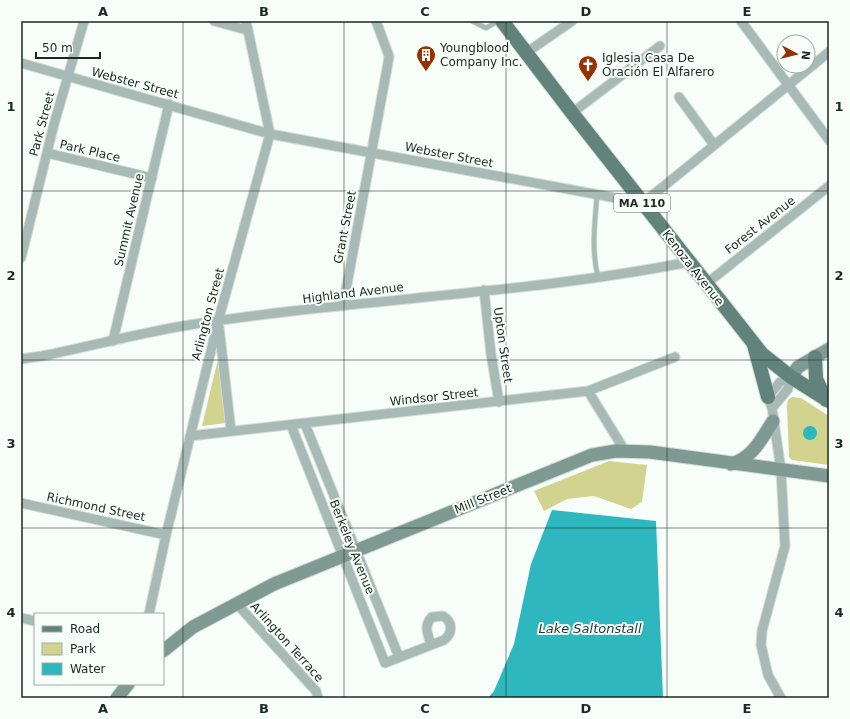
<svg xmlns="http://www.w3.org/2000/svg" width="850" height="719" viewBox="0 0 850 719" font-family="'DejaVu Sans',sans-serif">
	<rect width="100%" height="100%" fill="#f7fef9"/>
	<path fill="#d1d38f" d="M218,359L226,423L202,426Z
		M792,397L801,398L829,416V465L792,460L789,457L787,405L788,400Z
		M609,461L647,465L642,502L631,509L594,496L567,499L544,511L534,491Z"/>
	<path fill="#2eb7bf" d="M803 433a7 7 0 1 1 14 0a7 7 0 1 1-14 0Z
		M552,510L656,521L663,698H488L494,691L514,644L531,564Z"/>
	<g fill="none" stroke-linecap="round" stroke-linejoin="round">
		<defs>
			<path id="lane" d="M472,21L486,28L498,21
				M597,195C595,222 591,250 598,277"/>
			<path id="street" d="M214,21L247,30
				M741,21L829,140
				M526,53L572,21
				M21,63L270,134L643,203L829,52
				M679,97L714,145
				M572,113L660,46
				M47,153L152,178
				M21,258L54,124L84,21
				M706,284L829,186
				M484,290L491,354L499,402
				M343,306L388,63L389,56L376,21
				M219,327L231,431
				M113,341L169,104
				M21,359L42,356C87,347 132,335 177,327C347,299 521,295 689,262
				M588,391L625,451
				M772,408L788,389L791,377
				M305,424L399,657
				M291,425L385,663L444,640C453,633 453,622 443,616L432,617C423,626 428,634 431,645
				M190,436L588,391L675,357
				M21,503L166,535
				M236,603L316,691L318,698
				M149,614L166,535L219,318L270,134L246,21
				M21,618L35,621
				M781,698L768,675L761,645L762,631L785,546L781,470L772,408L768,397L780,382L791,377"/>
			<path id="secondary" d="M791,377L798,367L829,349
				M731,464C753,458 762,438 773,421
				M163,651L193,627L274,584L592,455L616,451L650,452L829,476
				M117,698L128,684"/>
			<path id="primary" d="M502,21L576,118L762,354L791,377L829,401
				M754,345L768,397
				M815,357L816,379L826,400"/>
		</defs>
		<use href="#lane" stroke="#d4dcd6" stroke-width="6"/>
		<use href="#street" stroke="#d4dcd6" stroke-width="11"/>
		<use href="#secondary" stroke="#d4dcd6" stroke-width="15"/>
		<use href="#primary" stroke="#d4dcd6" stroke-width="16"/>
		<use href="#lane" stroke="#a8bab6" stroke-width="4.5"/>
		<use href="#street" stroke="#a8bab6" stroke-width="9"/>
		<use href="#secondary" stroke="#7f9a93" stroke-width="13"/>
		<use href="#primary" stroke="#62837b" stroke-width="14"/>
	</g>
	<path fill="none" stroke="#1c2920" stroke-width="1" stroke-opacity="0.55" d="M183,21V698M344,21V698M506,21V698M667,21V698M21,191H829M21,360H829M21,528H829"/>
	<defs>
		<symbol id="building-pin" viewBox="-11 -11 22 30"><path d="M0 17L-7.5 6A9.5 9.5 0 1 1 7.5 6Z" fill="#973200" stroke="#f7fef9"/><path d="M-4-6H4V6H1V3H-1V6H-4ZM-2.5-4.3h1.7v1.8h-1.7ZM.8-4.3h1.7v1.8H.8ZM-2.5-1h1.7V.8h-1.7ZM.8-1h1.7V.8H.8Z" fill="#fff"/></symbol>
		<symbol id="church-pin" viewBox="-11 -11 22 30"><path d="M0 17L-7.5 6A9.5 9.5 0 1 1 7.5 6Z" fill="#973200" stroke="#f7fef9"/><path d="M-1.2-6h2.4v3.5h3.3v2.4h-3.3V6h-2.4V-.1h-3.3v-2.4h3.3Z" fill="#fff"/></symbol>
	</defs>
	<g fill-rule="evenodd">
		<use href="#building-pin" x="415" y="44" width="22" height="30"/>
		<use href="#church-pin" x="577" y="54" width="22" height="30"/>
	</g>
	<g text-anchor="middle" stroke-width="4" stroke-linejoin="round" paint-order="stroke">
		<rect fill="#f7fef9" stroke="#5e6961" stroke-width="1" x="614" y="194" width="56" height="18" rx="3"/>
		<g font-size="11" font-weight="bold" fill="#1c2920">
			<text x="642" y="207">MA 110</text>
		</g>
		<g font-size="12" fill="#1c2920" stroke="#f7fef9" text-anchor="start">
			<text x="440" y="52">Youngblood<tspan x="440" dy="14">Company Inc.</tspan></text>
			<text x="602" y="62">Iglesia Casa De<tspan x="602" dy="14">Oración El Alfarero</tspan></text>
		</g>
		<g font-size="12" fill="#1c2920" stroke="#f7fef9">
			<text transform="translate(135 83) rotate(15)" y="4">Webster Street</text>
			<text transform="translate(42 124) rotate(-75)" y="4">Park Street</text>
			<text transform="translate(90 151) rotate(13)" y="4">Park Place</text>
			<text transform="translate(449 155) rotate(11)" y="4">Webster Street</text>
			<text transform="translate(129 220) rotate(-77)" y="4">Summit Avenue</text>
			<text transform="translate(760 225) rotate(-38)" y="4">Forest Avenue</text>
			<text transform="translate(345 227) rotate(-79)" y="4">Grant Street</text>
			<text transform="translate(693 268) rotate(52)" y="4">Kenoza Avenue</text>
			<text transform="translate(353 293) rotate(-7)" y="4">Highland Avenue</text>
			<text transform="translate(208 314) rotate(-75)" y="4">Arlington Street</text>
			<text transform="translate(503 345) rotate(82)" y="4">Upton Street</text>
			<text transform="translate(434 397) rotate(-6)" y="4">Windsor Street</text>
			<text transform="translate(483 499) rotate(-22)" y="4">Mill Street</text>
			<text transform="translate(96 507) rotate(12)" y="4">Richmond Street</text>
			<text transform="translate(352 547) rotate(68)" y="4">Berkeley Avenue</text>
			<text transform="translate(287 642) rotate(48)" y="4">Arlington Terrace</text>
		</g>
		<g font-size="13" font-style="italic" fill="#1f3637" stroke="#f7fef9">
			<text x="590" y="633">Lake Saltonstall</text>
		</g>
	</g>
	<rect width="850" height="719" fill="none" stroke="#f7fef9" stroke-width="44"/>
	<rect x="34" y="613" width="130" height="72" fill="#f7fef9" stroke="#9fa9a2"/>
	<rect x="42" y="626" width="20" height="6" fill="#62837b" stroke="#9fa9a2"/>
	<text x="70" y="633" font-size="12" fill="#1c2920">Road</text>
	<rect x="42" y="643" width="20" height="12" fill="#d1d38f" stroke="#9fa9a2"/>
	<text x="70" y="653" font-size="12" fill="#1c2920">Park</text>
	<rect x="42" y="663" width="20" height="12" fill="#2eb7bf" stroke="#9fa9a2"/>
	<text x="70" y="673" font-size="12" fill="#1c2920">Water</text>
	<g transform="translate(796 54) rotate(97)"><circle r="19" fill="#f7fef9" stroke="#9fa9a2"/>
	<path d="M0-3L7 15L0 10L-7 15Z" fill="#973200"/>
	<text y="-6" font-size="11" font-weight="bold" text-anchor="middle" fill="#1c2920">N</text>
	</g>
	<path d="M36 52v6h64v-6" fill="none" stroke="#1c2920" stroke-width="2"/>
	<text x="42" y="52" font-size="12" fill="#1c2920" stroke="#f7fef9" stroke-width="3" paint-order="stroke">50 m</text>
	<rect x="22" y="22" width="806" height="675" fill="none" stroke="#1c2920" stroke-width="1.5"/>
	<g font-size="13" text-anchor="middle" font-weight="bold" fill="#1c2920">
		<text x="103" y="16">A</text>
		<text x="264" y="16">B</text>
		<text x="425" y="16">C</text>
		<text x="586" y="16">D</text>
		<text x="747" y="16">E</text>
		<text x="11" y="111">1</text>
		<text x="839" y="111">1</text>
		<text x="11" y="280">2</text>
		<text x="839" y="280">2</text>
		<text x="11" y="448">3</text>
		<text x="839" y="448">3</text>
		<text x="11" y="617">4</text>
		<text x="839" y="617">4</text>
		<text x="103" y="713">A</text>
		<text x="264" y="713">B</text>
		<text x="425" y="713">C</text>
		<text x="586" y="713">D</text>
		<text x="747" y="713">E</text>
	</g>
</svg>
